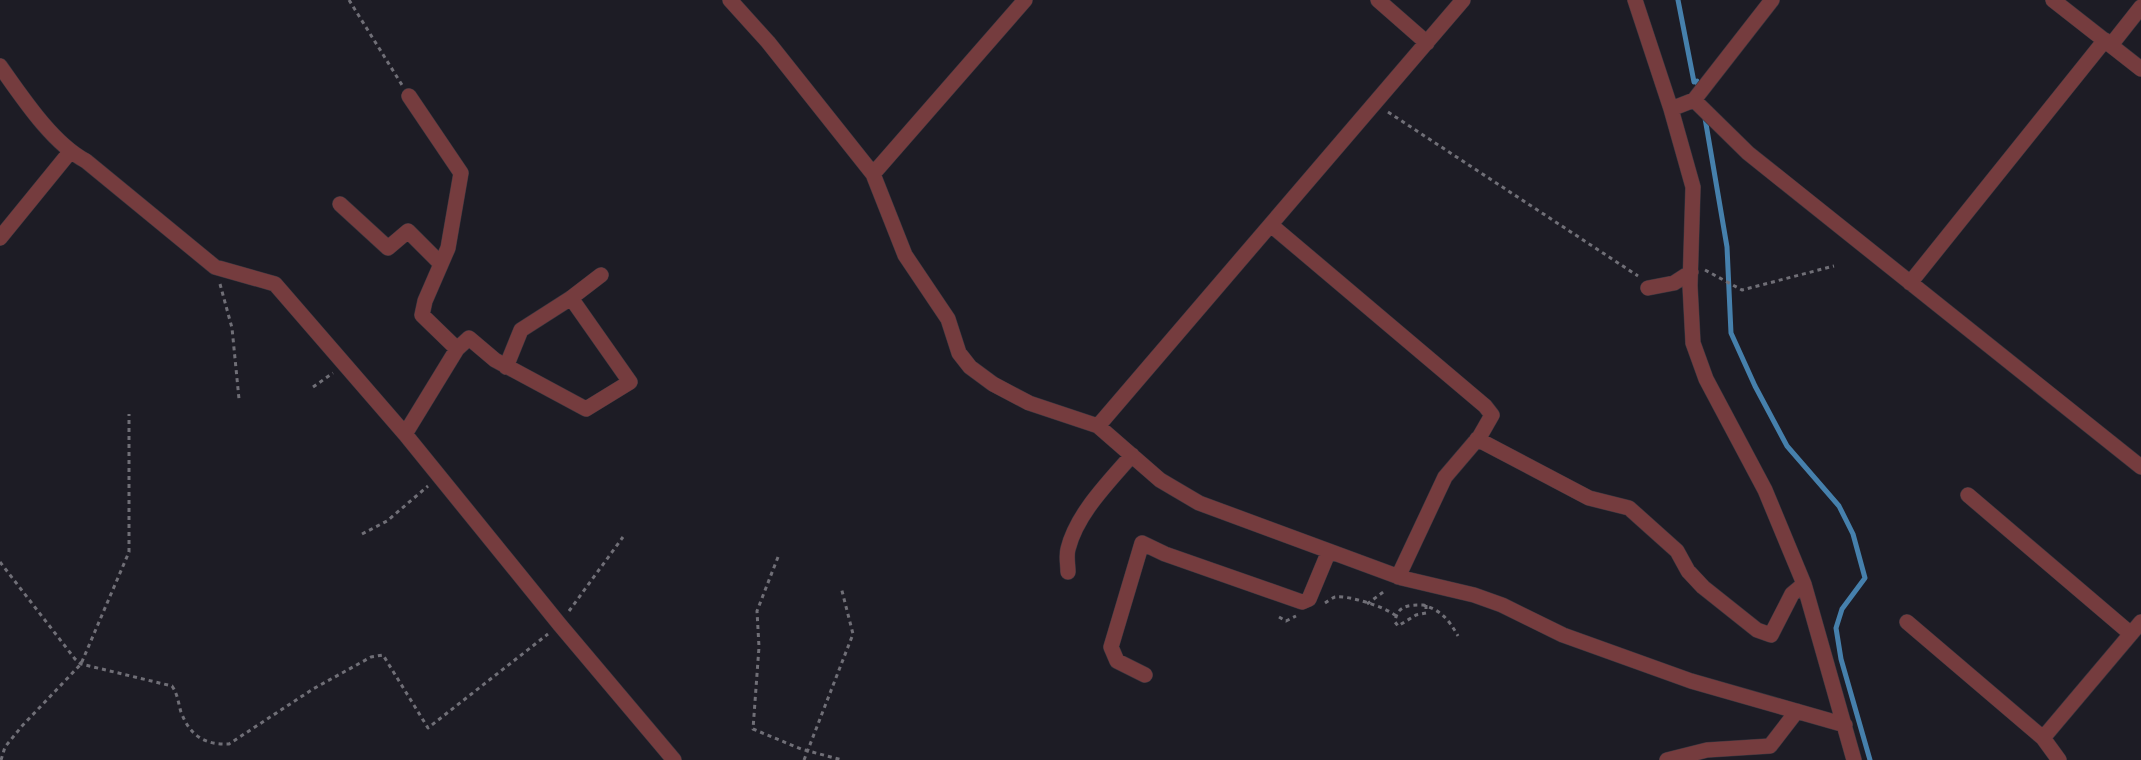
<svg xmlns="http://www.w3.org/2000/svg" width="2141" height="760" viewBox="0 0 2141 760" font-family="'Crimson Pro',serif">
	<rect width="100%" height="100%" fill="#1d1c25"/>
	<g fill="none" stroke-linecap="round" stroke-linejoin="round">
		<path stroke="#4680ac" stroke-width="5" d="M1678,0L1694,82L1697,81L1699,90
			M1705,118L1727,247L1731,333L1755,386L1787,446L1839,506L1853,534L1865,578L1842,609L1836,628L1841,659L1870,760"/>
		<defs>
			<path id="minor" d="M730,0L768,42L873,174L905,255L948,319L959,353L970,367L993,384L1029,403L1098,426L1160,480L1199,503L1402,578L1474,595L1502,605L1563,635L1691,681L1845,725
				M1378,0L1427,43
				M1635,0L1671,109L1693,187L1690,286L1693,343L1706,379L1765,490L1804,584L1854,760
				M2053,0L2141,69
				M2111,45L2141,7
				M0,66C22,97 52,143 86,161L215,267L275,284L405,434L560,625L674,760
				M1694,100L1748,153L2141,467
				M1671,109L1694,100L1772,0
				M873,174L1025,0
				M340,204L388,248L408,231L441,264
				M1271,225L1485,406L1492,415L1480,436L1445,477L1398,577
				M0,238L70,152
				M1910,283L2105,40
				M1648,288L1674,283L1691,272
				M457,349L469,338L495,360L586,409L630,382L571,298
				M506,367L521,330L571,298L601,275
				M1098,426L1463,0
				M405,434L457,349L422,315L425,301L448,248L461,173L409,96
				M1477,439L1589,498L1629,508L1677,551L1688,571L1703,587L1757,630L1771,635L1792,594L1804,584
				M1968,495L2131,634
				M1068,572C1068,565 1066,556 1068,549C1077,513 1109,482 1132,455
				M1907,622L2043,738L2059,760
				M1145,675L1117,661L1111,647L1142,543L1165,554L1302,602L1309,599L1329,551
				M2043,738L2141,622
				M1667,760L1707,750L1770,746L1797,711"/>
		</defs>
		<use href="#minor" stroke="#37363f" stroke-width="16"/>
		<path stroke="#706f77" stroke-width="3" stroke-dasharray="4 4" stroke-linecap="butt" d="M349,0L402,85
			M1388,112L1638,276
			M1705,270L1742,290L1834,266
			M220,284L232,328L239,399
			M313,387L333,373
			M362,534L387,521L428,486
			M778,557L757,611L759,647L753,729L801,749L842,760
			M0,562L75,659L81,664L172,686C178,695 178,702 181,712C190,736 205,745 229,744L313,689L371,657L383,655L428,728L548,634
			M1325,603C1328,601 1332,598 1335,597C1348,595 1386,607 1396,616
			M1367,604L1386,590
			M1426,605V613L1416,615L1398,626L1395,622C1397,605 1409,605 1423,605C1441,610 1449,620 1458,636
			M569,611L623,537
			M1279,617L1286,621L1296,616
			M1,760L5,747L22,726L81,664L129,552V414
			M804,760L853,634L841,587"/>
		<use href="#minor" stroke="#753c3e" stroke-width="15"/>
	</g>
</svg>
